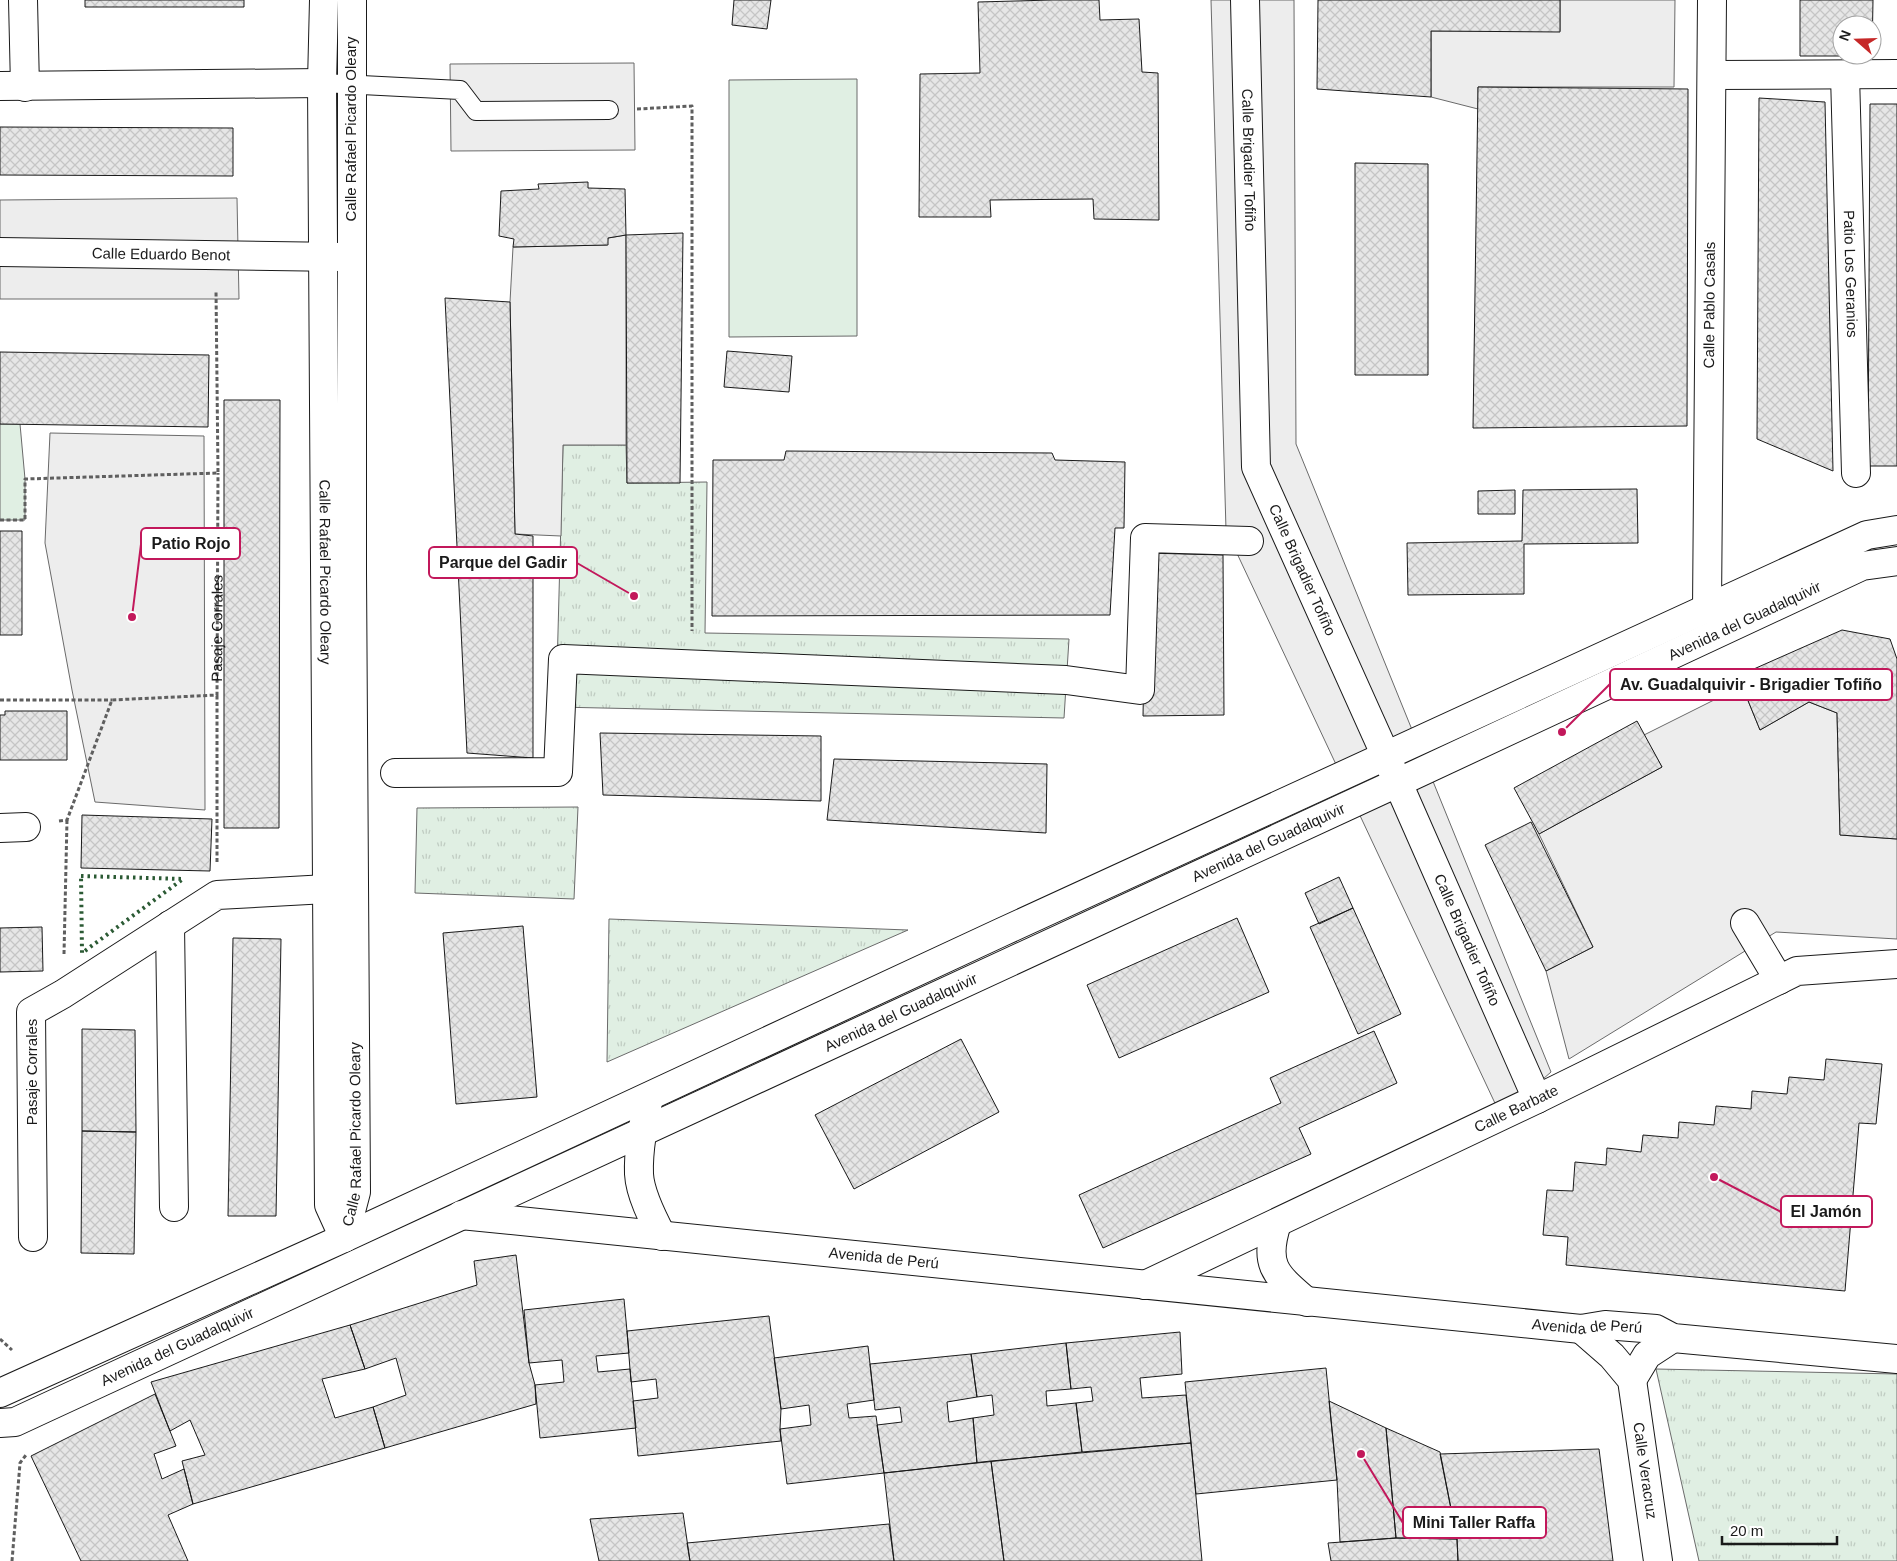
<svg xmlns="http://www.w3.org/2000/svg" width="1897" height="1561" viewBox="0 0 1897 1561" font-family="Arial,sans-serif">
	<defs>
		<pattern id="park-tufts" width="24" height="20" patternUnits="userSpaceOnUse" patternTransform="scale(1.25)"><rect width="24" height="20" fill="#e0efe3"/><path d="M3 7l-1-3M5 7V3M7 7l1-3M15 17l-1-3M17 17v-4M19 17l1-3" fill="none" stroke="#c0ccc2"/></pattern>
		<pattern id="building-cross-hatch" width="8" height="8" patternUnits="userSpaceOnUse" patternTransform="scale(1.25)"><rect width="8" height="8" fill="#e6e6e6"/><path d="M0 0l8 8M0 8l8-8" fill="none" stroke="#c5c5c5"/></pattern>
	</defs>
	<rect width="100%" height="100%" fill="#fff"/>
	<path fill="#e0efe3" stroke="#6a6a6a" d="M857,79V336L729,337V80Z
		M0,424H20L25,479V520H0Z"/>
	<path fill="url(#park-tufts)" stroke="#6a6a6a" d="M563,445H626L627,483L707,482L705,633L1069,639L1064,718L556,707Z
		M578,807L574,899L415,893L417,808Z
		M609,919L908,930L607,1062Z
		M1656,1369L1897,1374V1561H1699Z"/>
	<path fill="#ededed" stroke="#6a6a6a" d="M1211,0H1294L1296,444L1551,1072L1501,1116L1226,530Z
		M1560,0H1675L1674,87H1478V109L1431,97V31H1560Z
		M634,63L635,150L451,151L450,64Z
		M237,198L239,299H0V200Z
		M626,235V445H563L561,536L515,534L510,302L513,247L607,245L608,238Z
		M50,433L204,436L205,810L95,802L72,690L45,543Z
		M1742,686L1760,730L1809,702L1837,713L1840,835L1897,839V939L1776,932L1569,1059L1546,971L1593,947L1539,834L1662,767L1644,735Z"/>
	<path fill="url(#building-cross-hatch)" stroke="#1a1a1a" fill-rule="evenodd" d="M85,0H244V7H85Z
		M734,0H771L767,29L732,25Z
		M1052,0H1099L1100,20L1139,19L1142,72L1158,73L1159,220L1094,219L1093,199L990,200L991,217H919L920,74L980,73L978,2Z
		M1318,0H1560V32L1431,31V97L1317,89Z
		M1800,0H1873L1872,56H1800ZM1842,25H1872V55H1842Z
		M1478,87L1688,89L1687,426L1473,428Z
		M1759,98L1825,102L1833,471L1757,439Z
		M1870,104H1897V466H1868Z
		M0,127L233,128V176L0,175Z
		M1355,163L1428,164V375H1355Z
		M588,182V188L625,189L626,235L608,238V245L513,247L514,239L499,236L501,191L539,189L538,184Z
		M683,233L680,483H627L626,235Z
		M445,298L510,302L515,534L533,536V758L467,753Z
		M727,351L792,356L789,392L724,387Z
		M0,352L209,355L208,427L0,424Z
		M224,400H280L279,828H224Z
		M786,451L1052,453L1055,460L1125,462L1124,528H1115L1110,615L712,616L713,460H784Z
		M1637,489L1638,543L1524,544V594L1408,595L1407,543L1522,541L1523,490Z
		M1515,490V514H1478V491Z
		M0,531H22V635H0Z
		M1146,553L1223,555L1224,715L1143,716Z
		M1842,630L1890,639L1897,659V839L1840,835L1837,713L1809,702L1760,730L1738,676Z
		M5,711H67V760H0V715H5Z
		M1637,721L1662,767L1539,834L1514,788Z
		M600,733L821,736V801L603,795Z
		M834,759L1047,764L1046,833L827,820Z
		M82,815L212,819L210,871L81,868Z
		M1531,822L1593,947L1546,971L1485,845Z
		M1339,877L1353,908L1319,924L1305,893Z
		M1353,908L1401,1014L1358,1034L1310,927Z
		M1237,918L1269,992L1119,1058L1087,985Z
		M523,926L537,1097L456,1104L443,933Z
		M42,927L43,971L0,972V928Z
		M233,938L281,939L276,1216H228Z
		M82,1029L135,1030L136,1132L82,1131Z
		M1374,1031L1397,1083L1299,1128L1311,1154L1103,1248L1079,1195L1281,1103L1270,1078Z
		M961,1039L999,1112L854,1189L815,1115Z
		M1826,1059L1882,1064L1876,1124L1859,1123L1845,1291L1566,1265L1568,1237L1543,1235L1547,1190L1573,1191L1575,1162L1606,1165L1607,1148L1641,1152L1643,1135L1678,1138L1679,1122L1714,1125L1716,1106L1751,1109L1752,1091L1787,1094L1789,1077L1824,1080Z
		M82,1131L136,1132L134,1254L81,1253Z
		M516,1255L529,1363L535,1385L536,1404L385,1448L373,1407L406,1395L396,1358L365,1369L350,1325L477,1285L474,1261Z
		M624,1299L629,1353L596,1356L598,1372L630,1369L636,1428L540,1438L535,1385L564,1382L562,1360L529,1363L524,1310Z
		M769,1316L781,1409L780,1429L781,1441L638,1456L633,1401L658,1398L656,1379L631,1382L627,1331Z
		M350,1325L365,1369L322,1379L335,1418L373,1407L385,1448L193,1504L182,1461L205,1455L190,1420L170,1431L151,1382Z
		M1180,1332L1182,1374L1140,1378L1142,1398L1186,1395L1191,1443L1082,1452L1076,1403L1093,1401L1091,1387L1071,1389L1066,1343Z
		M1066,1343L1071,1389L1046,1391L1047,1406L1076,1403L1082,1452L977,1463L973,1418L994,1415L992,1395L977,1397L971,1354Z
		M868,1346L874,1400L847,1404L849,1418L876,1416L884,1473L787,1484L780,1429L811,1425L809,1405L781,1409L774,1358Z
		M971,1354L977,1397L947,1402L949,1422L973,1418L977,1463L884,1473L877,1425L902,1422L900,1407L875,1410L870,1364Z
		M1326,1368L1337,1480L1196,1494L1185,1382Z
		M155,1394L176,1446L154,1454L162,1479L184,1469L193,1504L168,1515L188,1561H81L31,1456Z
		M1329,1401L1386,1428L1396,1538L1340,1542L1337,1480Z
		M1386,1428L1440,1452L1457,1539L1396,1538Z
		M1191,1443L1202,1561H1004L991,1461Z
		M1599,1449L1613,1561H1458L1457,1539L1440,1454Z
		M991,1461L1004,1561H894L884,1473Z
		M683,1513L690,1561H599L590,1519Z
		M889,1524L894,1561H690L687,1543Z
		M1396,1538L1457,1539L1458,1561H1331L1328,1543Z"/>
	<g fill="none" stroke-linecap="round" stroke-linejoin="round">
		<defs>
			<path id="lane" d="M322,83L460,90L476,111L609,110"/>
			<g id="street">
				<path d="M23,0L25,87"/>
				<path id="s2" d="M324,0L322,83L329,1205L344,1238"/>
				<path id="s3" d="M1245,0L1256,467L1398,783L1537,1099"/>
				<path d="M1712,75L1897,74"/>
				<path id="s4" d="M1845,75L1856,473"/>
				<path d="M0,86L322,83"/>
				<path id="s5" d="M0,252L341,257"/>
				<path id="s6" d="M1707,609L1712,0"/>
				<path d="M395,773L558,772L563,659L1066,680L1140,690L1145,538L1249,541"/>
				<path d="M0,828L26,827"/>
				<path d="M1745,923L1779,980"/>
				<path d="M170,925L174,1207"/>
				<path d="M649,1097C644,1121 638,1149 639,1174C640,1194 653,1219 662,1236"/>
				<path id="s7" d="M461,1215L1581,1329L1605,1325L1656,1329L1673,1338L1897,1359"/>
				<path d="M1277,1223C1263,1266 1276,1275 1307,1302"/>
				<path d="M33,1237L31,1012L63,994L217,895L345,888"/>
				<path id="s8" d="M344,1238L356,1192L352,572V0"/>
				<path id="s9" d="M1145,1285L1537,1099L1797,971L1897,964"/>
				<path id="s10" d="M1581,1329L1612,1356L1632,1380L1658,1561"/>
				<path d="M1632,1380L1647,1355L1673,1338"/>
			</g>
			<g id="secondary">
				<path d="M0,1393L344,1238L1002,932L1867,535L1897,530"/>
				<path id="s11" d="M0,1423L15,1422L43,1409C649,1128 1257,850 1862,566L1897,561"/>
			</g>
		</defs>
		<use href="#lane" stroke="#1a1a1a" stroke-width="20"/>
		<use href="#street" stroke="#1a1a1a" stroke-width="30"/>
		<use href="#secondary" stroke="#1a1a1a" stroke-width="30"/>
		<g stroke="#5f5f5f" stroke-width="3" stroke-dasharray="4 2.5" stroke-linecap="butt">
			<path d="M637,109L692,106V631"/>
			<path d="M0,520H25V479L218,473L216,290"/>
			<path d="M0,700H112"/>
			<path id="s1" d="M59,821L67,820L112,700L217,695L218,473"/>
			<path d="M217,862V695"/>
			<path d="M64,954L67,820"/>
			<path d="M0,1339L12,1350"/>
			<path d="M12,1561L20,1463L26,1455"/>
		</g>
		<use href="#lane" stroke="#fff" stroke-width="18"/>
		<use href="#street" stroke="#fff" stroke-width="28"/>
		<use href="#secondary" stroke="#fff" stroke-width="28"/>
		<path stroke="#2b5a34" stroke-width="4" stroke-dasharray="2.5 4" stroke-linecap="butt" d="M81,876L183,879L82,953Z"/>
	</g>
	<g text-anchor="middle" stroke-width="4" stroke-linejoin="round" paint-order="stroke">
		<g font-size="15" fill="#1a1a1a" stroke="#fff">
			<text transform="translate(351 129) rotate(-90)" y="5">Calle Rafael Picardo Oleary</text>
			<text dy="5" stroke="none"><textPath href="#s3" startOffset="160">Calle Brigadier Tofiño</textPath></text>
			<text dy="5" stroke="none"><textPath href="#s5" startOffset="161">Calle Eduardo Benot</textPath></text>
			<text dy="5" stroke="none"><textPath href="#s4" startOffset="199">Patio Los Geranios</textPath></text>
			<text dy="5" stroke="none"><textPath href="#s6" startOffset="304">Calle Pablo Casals</textPath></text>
			<text dy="5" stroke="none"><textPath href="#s3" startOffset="580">Calle Brigadier Tofiño</textPath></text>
			<text dy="5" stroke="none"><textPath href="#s2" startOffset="572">Calle Rafael Picardo Oleary</textPath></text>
			<text dy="5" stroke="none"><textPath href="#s11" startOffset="1921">Avenida del Guadalquivir</textPath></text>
			<text dy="5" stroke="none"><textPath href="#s1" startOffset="308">Pasaje Corrales</textPath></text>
			<text dy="5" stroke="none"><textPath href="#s11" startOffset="1396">Avenida del Guadalquivir</textPath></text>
			<text dy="5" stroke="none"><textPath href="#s3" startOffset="985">Calle Brigadier Tofiño</textPath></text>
			<text dy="5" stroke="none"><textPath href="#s11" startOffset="991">Avenida del Guadalquivir</textPath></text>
			<text transform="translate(32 1072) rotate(-90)" y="5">Pasaje Corrales</text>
			<text dy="5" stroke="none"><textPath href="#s9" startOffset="411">Calle Barbate</textPath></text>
			<text dy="5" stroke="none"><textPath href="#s8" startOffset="105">Calle Rafael Picardo Oleary</textPath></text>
			<text dy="5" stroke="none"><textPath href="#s7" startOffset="425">Avenida de Perú</textPath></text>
			<text dy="5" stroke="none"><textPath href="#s7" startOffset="1132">Avenida de Perú</textPath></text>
			<text dy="5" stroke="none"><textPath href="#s11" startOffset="194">Avenida del Guadalquivir</textPath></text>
			<text dy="5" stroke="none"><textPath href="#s10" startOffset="164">Calle Veracruz</textPath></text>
		</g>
	</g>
	<path fill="none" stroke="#c2185b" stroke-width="2" d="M132 617L141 544M634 596L577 563M1562 732L1610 684M1714 1177L1781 1212M1361 1454L1403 1523"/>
	<g fill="#c2185b" stroke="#fff" stroke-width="2">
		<circle cx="132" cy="617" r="5"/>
		<circle cx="634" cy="596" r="5"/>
		<circle cx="1562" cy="732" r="5"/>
		<circle cx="1714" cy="1177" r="5"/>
		<circle cx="1361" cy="1454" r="5"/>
	</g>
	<g fill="#fff" stroke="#c2185b" stroke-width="2">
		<rect x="141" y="528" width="99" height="31" rx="5"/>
		<rect x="429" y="547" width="148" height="31" rx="5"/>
		<rect x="1610" y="669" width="282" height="31" rx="5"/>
		<rect x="1781" y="1196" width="91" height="31" rx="5"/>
		<rect x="1403" y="1507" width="143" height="31" rx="5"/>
	</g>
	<g font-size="16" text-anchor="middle" font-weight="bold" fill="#1a1a1a">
		<text x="191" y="549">Patio Rojo</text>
		<text x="503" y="568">Parque del Gadir</text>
		<text x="1751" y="690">Av. Guadalquivir - Brigadier Tofiño</text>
		<text x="1826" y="1217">El Jamón</text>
		<text x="1474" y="1528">Mini Taller Raffa</text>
	</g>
	<g transform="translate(1857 40) rotate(290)"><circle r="24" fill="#ffffff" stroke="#a3a3a3"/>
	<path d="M0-4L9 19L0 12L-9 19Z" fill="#c62828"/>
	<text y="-8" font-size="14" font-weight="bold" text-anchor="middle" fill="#1a1a1a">N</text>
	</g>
	<path d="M1722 1536v8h115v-8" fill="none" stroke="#1a1a1a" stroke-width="2.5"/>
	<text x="1730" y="1536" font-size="15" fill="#1a1a1a" stroke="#ffffff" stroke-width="4" paint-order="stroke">20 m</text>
</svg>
